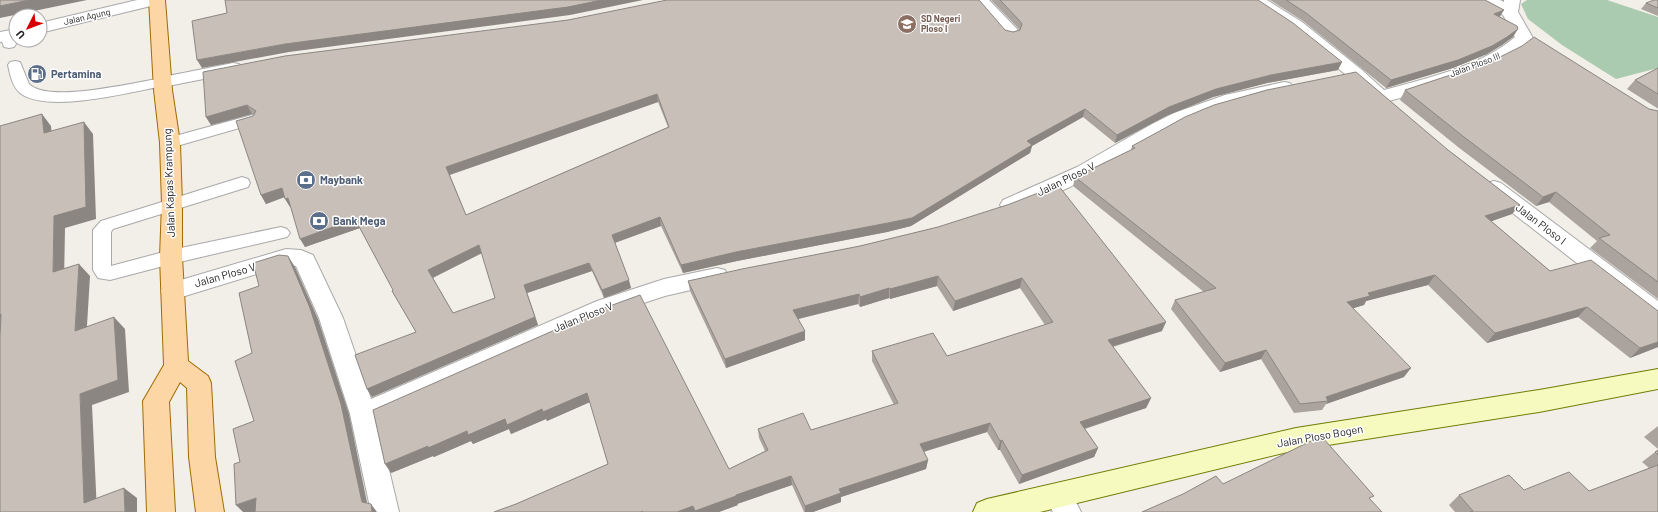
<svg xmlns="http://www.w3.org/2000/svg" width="1658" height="512" viewBox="0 0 1658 512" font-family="Barlow,sans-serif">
	<rect width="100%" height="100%" fill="#f2efe9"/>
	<path fill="#aacbaf" d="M1527,0H1607L1658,17V68L1616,79L1562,45L1528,19L1521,4Z"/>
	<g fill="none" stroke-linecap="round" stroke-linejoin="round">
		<defs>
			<path id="lane" d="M7,32L12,33L16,44L14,47L9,48L4,47L0,36L2,33Z
				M15,61L20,62L29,84C48,104 136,82 163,78L168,79L170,82L168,85L163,86C131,92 47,114 20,93C12,86 10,74 8,65L10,62Z
				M252,115L257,117L260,120L257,123L170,148L164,147L162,143L164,139Z
				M242,177L248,179L250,183L248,187L113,229L111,232V266L171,250L281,227L287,229L290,233L287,237L171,264L110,280L98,278L93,270V230L101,221Z"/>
			<path id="street" d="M137,0H165L163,3L40,33V23Z
				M972,0H989L1017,29L1019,33L1017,37L1011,38L1005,37Z
				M1248,0H1267L1302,22L1362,70L1384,90C1424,79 1484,65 1515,37L1503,15L1482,3L1480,0H1500L1504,2V0H1520L1518,12L1533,38C1512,68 1418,93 1382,103L1375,101L1350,78L1290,30L1250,3Z
				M16,29V39L0,42V32Z
				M233,63L239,64L242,68L239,72L163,87L157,86L154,82L157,78L163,77Z
				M1284,82L1290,83L1293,87L1290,91L1238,103L1188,121L1070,187L1017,210L1010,212L1003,210L1000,205L1003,200L1077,167L1152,124L1174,113L1225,95Z
				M1494,181L1501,183L1658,301V323L1650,320L1487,193L1484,188L1487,183Z
				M286,249L301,250L313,255L343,318L371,399L597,301L664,279L717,268L725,270L728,276L725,282L665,296L613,313L377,419L399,512H371L350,414L319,318L296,266L286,265L172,300L164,297L161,291L164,285Z
				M1058,483L1068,486L1081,512H1053L1044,495L1048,486Z"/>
			<path id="secondary" d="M1658,369V389L1539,412L1296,450L1040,512H973L977,503L987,499L1296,428L1539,390Z"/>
			<path id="primary" d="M149,0H165L172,90L180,143L182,204V257L188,361L208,376L211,383L215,457L224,512H196L189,457L187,388L180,382L169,402L175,512H147L143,401L164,365L160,257L162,204L160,143L154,90Z"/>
		</defs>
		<use href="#lane" stroke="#a9a9a9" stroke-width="2"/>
		<use href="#street" stroke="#a9a9a9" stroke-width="2"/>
		<use href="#secondary" stroke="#707d05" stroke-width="2"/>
		<use href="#primary" stroke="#a06b00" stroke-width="2"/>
		<use href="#lane" fill="#fff" fill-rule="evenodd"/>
		<use href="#street" fill="#fff" fill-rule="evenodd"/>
		<use href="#secondary" fill="#f7fabf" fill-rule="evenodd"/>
		<use href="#primary" fill="#fcd6a4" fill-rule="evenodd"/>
	</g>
	<path fill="#aba49e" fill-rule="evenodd" d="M991,0H1258L1338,70L1267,83L1213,97L1166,116L1115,143L1083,117L1032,146L1030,153L911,226L887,232L737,261L683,273L661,226L615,243L631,288L604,298L592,271L527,293L538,325L372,397L367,389L416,332L392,291L393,290L360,228L305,247L291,207H290L285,197L266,204L261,195L253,116L254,115L252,114L211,125L206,117L568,20L1005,30L1013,32L1019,30L1018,28ZM658,102L668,127L466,215L450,175ZM482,253L495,298L453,313L433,278Z
		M1270,0H1485L1500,17L1513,37L1502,45L1487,54L1453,68L1386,88L1303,21Z
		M1658,0V16L1641,9L1646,3Z
		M1658,68V109L1657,108L1627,89L1635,80Z
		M1405,90L1649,109L1658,111V299L1590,248L1597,241L1549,202L1536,206L1458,147L1400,100Z
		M1132,146L1448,150L1520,205L1512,214L1491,221L1550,271L1658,347L1630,358L1578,317L1487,343L1428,285L1366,301L1364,305L1353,308L1404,377L1326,404L1322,410L1294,413L1261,359L1220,372L1171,309L1175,300L1204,292L1073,186L1075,177L1131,150Z
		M938,227L1162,331L1113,347L1151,398L1146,408L1085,429L1098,448L1094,457L1019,484L1000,450H998L987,432L924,452L928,460L926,469L841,497V502L813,512H804L792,485L737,504L738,505L719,512H494L516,504L608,464L590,402L547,421L546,419L511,434L509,429L473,444L471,441L434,457L433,456L391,473L607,307L729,469L765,451L759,438L758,429L811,430L894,405L872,361V351L947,356L1045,325L1020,288L953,311L937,286L890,299L889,298L860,307L858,304L798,319L805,340L726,368L690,291L688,281L860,246Z
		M1658,426V449L1644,437Z
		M1658,450V512H1455L1449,505L1459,495L1524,490L1589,491L1649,468L1642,462L1655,452Z"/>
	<path fill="#8b8681" d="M29,0H87L0,18V6Z
		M602,0H643L570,15L289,52L202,68L197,60L285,44Z
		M1504,10L1499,18L1494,14Z
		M1518,29L1513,37L1502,45L1487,54L1453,68L1386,88L1391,80Z
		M1342,62L1338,70L1267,83L1213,97L1166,116L1115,143L1117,135L1169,107L1216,89L1271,75Z
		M657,94L658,102L449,175L446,167Z
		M247,105L252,114L211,125L206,117Z
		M1085,109L1083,117L1032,146L1030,153L911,226L887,232L737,261L683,273L681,265L1027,141Z
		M42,114L51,126L53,145L44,133Z
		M84,122L93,134L96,219L65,228L64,284L53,272L54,216Z
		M282,188L287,196L266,204L261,195Z
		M1556,192L1549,202L1536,206L1543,197Z
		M288,198L293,206L290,207L285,199Z
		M1520,205L1512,214L1478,226L1485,216Z
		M660,217L661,226L614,243L612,235Z
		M355,219L360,228L305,247L300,239Z
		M479,245L482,253L432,278L428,270Z
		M288,256L295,267L318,319L349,414L369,512L362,502Z
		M589,263L592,271L527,293L538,325L372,397L367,389L524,285Z
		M79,264L90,276L86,342L75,331Z
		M1435,275L1428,285L1366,301L1364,305L1341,312L1347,302L1368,293Z
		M938,276L937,286L890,299V289Z
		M1022,278L1020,288L953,311L955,301Z
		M629,280L631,288L604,298L602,290Z
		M889,288V298L860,307V297Z
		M859,294L858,304L794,320L793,310Z
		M1587,307L1578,317L1487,343L1495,333Z
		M1,314L14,326L0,330V315Z
		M114,317L125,329L129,392L92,405L97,512L84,503L80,394Z
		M1166,322L1162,331L1104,349L1108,340Z
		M805,331V340L726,368L725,359Z
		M1658,342V347L1630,358L1640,348Z
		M1266,350L1261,359L1220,372L1225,363Z
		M1411,368L1404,377L1326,404L1328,401L1326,397Z
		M587,393L590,402L547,421L543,412Z
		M1151,398L1146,408L1077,431L1080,422Z
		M542,409L546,419L511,434L509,429L473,444L471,441L434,457L433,456L391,473L385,464L428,446L467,431L505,419Z
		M990,423L987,432L919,453L920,444Z
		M1002,440L1000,450H998L1000,441Z
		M1098,448L1094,457L1019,484L1022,475Z
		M928,460L926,469L841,497V502L813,512H805V506L839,489Z
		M791,476L792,485L737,504L738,505L719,512H695V511L736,495Z
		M124,488L137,498V512H125Z
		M256,498L265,508L255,512H243L236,505Z
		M371,504L377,512H372Z
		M693,506L695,512H677Z"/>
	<path fill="#c7bfb8" stroke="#8b8681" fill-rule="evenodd" d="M0,0H29L0,6Z
		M225,0H602L568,7L285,44L197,60L192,21L227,13Z
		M667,0H979L1005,30L1013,32L1020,30L1022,24L1019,20L1000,0H1258L1293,23L1342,62L1271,75L1216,89L1169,107L1117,135L1085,109L1027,141L1032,145L912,218L888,223L736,252L681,265L660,217L612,235L629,280L602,290L589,263L524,285L535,317L367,389L355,355L416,332L392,291L393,290L355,219L300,239L288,198L285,199L282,188L261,195L236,121L253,116L256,111L247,105L206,117L203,72L285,56L568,20ZM657,94L669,127L466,215L446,167ZM479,245L495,298L453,313L428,270Z
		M1286,0H1485L1504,10L1494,14L1517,26L1518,29L1507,37L1492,46L1458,60L1391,80L1306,13Z
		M1654,0H1658V8L1646,3Z
		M1534,37L1649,109L1658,111V282L1599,238L1610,235L1556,192L1543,197L1464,137L1405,90L1490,62L1522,46Z
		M1658,68V94L1635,80Z
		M1356,72L1448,150L1520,205L1485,216L1550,271L1591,260L1658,311V342L1640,348L1587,307L1495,333L1435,275L1368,293L1370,296L1347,302L1411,368L1326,397L1328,401L1300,404L1266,350L1225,363L1175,300L1216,288L1075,177L1135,148L1132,146L1158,132L1185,117L1214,105L1267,90Z
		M42,114L44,133L84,122L86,207L54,216L53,272L79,264L75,331L114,317L118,380L80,394L84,503L124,488L125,512H0V338L1,314L0,315V126Z
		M1058,185L1166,322L1108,340L1151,398L1080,422L1098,448L1022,475L1002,440L1000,441L990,423L920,444L928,460L839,489L841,493L805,506L791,476L736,495V496L695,511L693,506L677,512H642V511L641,512H494L516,504L608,464L587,393L543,412L542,409L507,425L505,419L468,435L467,431L428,448V446L385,464L373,410L607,307L640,295L729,469L768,450L758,429L803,413L811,430L898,403L872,351L933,333L947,356L1053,322L1022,278L955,301L938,276L890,289L889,288L860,297L859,294L793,310L805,331L725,359L688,281L742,269L860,246L938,227L1010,204Z
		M279,255L288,256L310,308L341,404L362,502L371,504L372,512H255L256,498L236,505L234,464L240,462L233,429L254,421L235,361L252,353L239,293L259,286L253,263Z
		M1323,438L1374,496L1369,498L1382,512H1142L1183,494L1216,476L1223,484L1315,439Z
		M1658,450V455L1655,452Z
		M1658,465V512H1470L1473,511L1459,495L1509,475L1524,490L1569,472L1589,491Z"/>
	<defs>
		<symbol id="school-disc" viewBox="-11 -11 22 22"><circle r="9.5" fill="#8d6e63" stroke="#fff"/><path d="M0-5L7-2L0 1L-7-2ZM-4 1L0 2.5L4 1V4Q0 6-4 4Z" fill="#fff"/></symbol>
		<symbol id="fuel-disc" viewBox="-11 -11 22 22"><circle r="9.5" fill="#5c6f8a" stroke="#fff"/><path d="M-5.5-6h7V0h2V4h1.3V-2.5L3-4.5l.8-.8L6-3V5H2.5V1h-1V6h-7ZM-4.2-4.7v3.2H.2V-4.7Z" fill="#fff"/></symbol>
		<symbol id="bank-disc" viewBox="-11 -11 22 22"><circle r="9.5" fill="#5c6f8a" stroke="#fff"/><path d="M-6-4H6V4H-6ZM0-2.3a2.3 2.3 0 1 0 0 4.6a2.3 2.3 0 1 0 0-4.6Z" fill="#fff"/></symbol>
	</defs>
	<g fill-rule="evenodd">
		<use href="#school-disc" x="896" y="13" width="22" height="22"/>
		<use href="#fuel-disc" x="26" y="63" width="22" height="22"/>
		<use href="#bank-disc" x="295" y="169" width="22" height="22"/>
		<use href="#bank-disc" x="308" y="210" width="22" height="22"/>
	</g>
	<g text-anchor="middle" stroke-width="3" stroke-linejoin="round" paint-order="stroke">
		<g font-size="9" fill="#222" stroke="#fff">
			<text transform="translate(87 17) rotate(-13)" y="3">Jalan Agung</text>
			<text transform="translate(1475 65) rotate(-21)" y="3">Jalan Ploso III</text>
		</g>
		<g font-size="9" font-weight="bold" fill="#785e54" stroke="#fff" text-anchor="start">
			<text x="921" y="22">SD Negeri<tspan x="921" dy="10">Ploso I</tspan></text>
		</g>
		<g font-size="11" font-weight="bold" fill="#4e5e75" stroke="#fff" text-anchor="start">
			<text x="51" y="78">Pertamina</text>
			<text x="320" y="184">Maybank</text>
			<text x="333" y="225">Bank Mega</text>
		</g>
		<g font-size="11" fill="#222" stroke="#fff">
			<text transform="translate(1066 179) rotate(-26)" y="4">Jalan Ploso V</text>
			<text transform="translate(169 183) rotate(-92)" y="4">Jalan Kapas Krampung</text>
			<text transform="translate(1541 224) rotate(37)" y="4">Jalan Ploso I</text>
			<text transform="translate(225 275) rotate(-16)" y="4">Jalan Ploso V</text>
			<text transform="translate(583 317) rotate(-22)" y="4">Jalan Ploso V</text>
			<text transform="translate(1320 436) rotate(-10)" y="4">Jalan Ploso Bogen</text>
		</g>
	</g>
	<g transform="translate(28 28) rotate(228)"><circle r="19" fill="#ffffff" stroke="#a7a7a7"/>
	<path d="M0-3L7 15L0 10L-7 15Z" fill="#d40000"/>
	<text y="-6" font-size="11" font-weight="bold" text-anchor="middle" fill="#222222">U</text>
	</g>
</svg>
